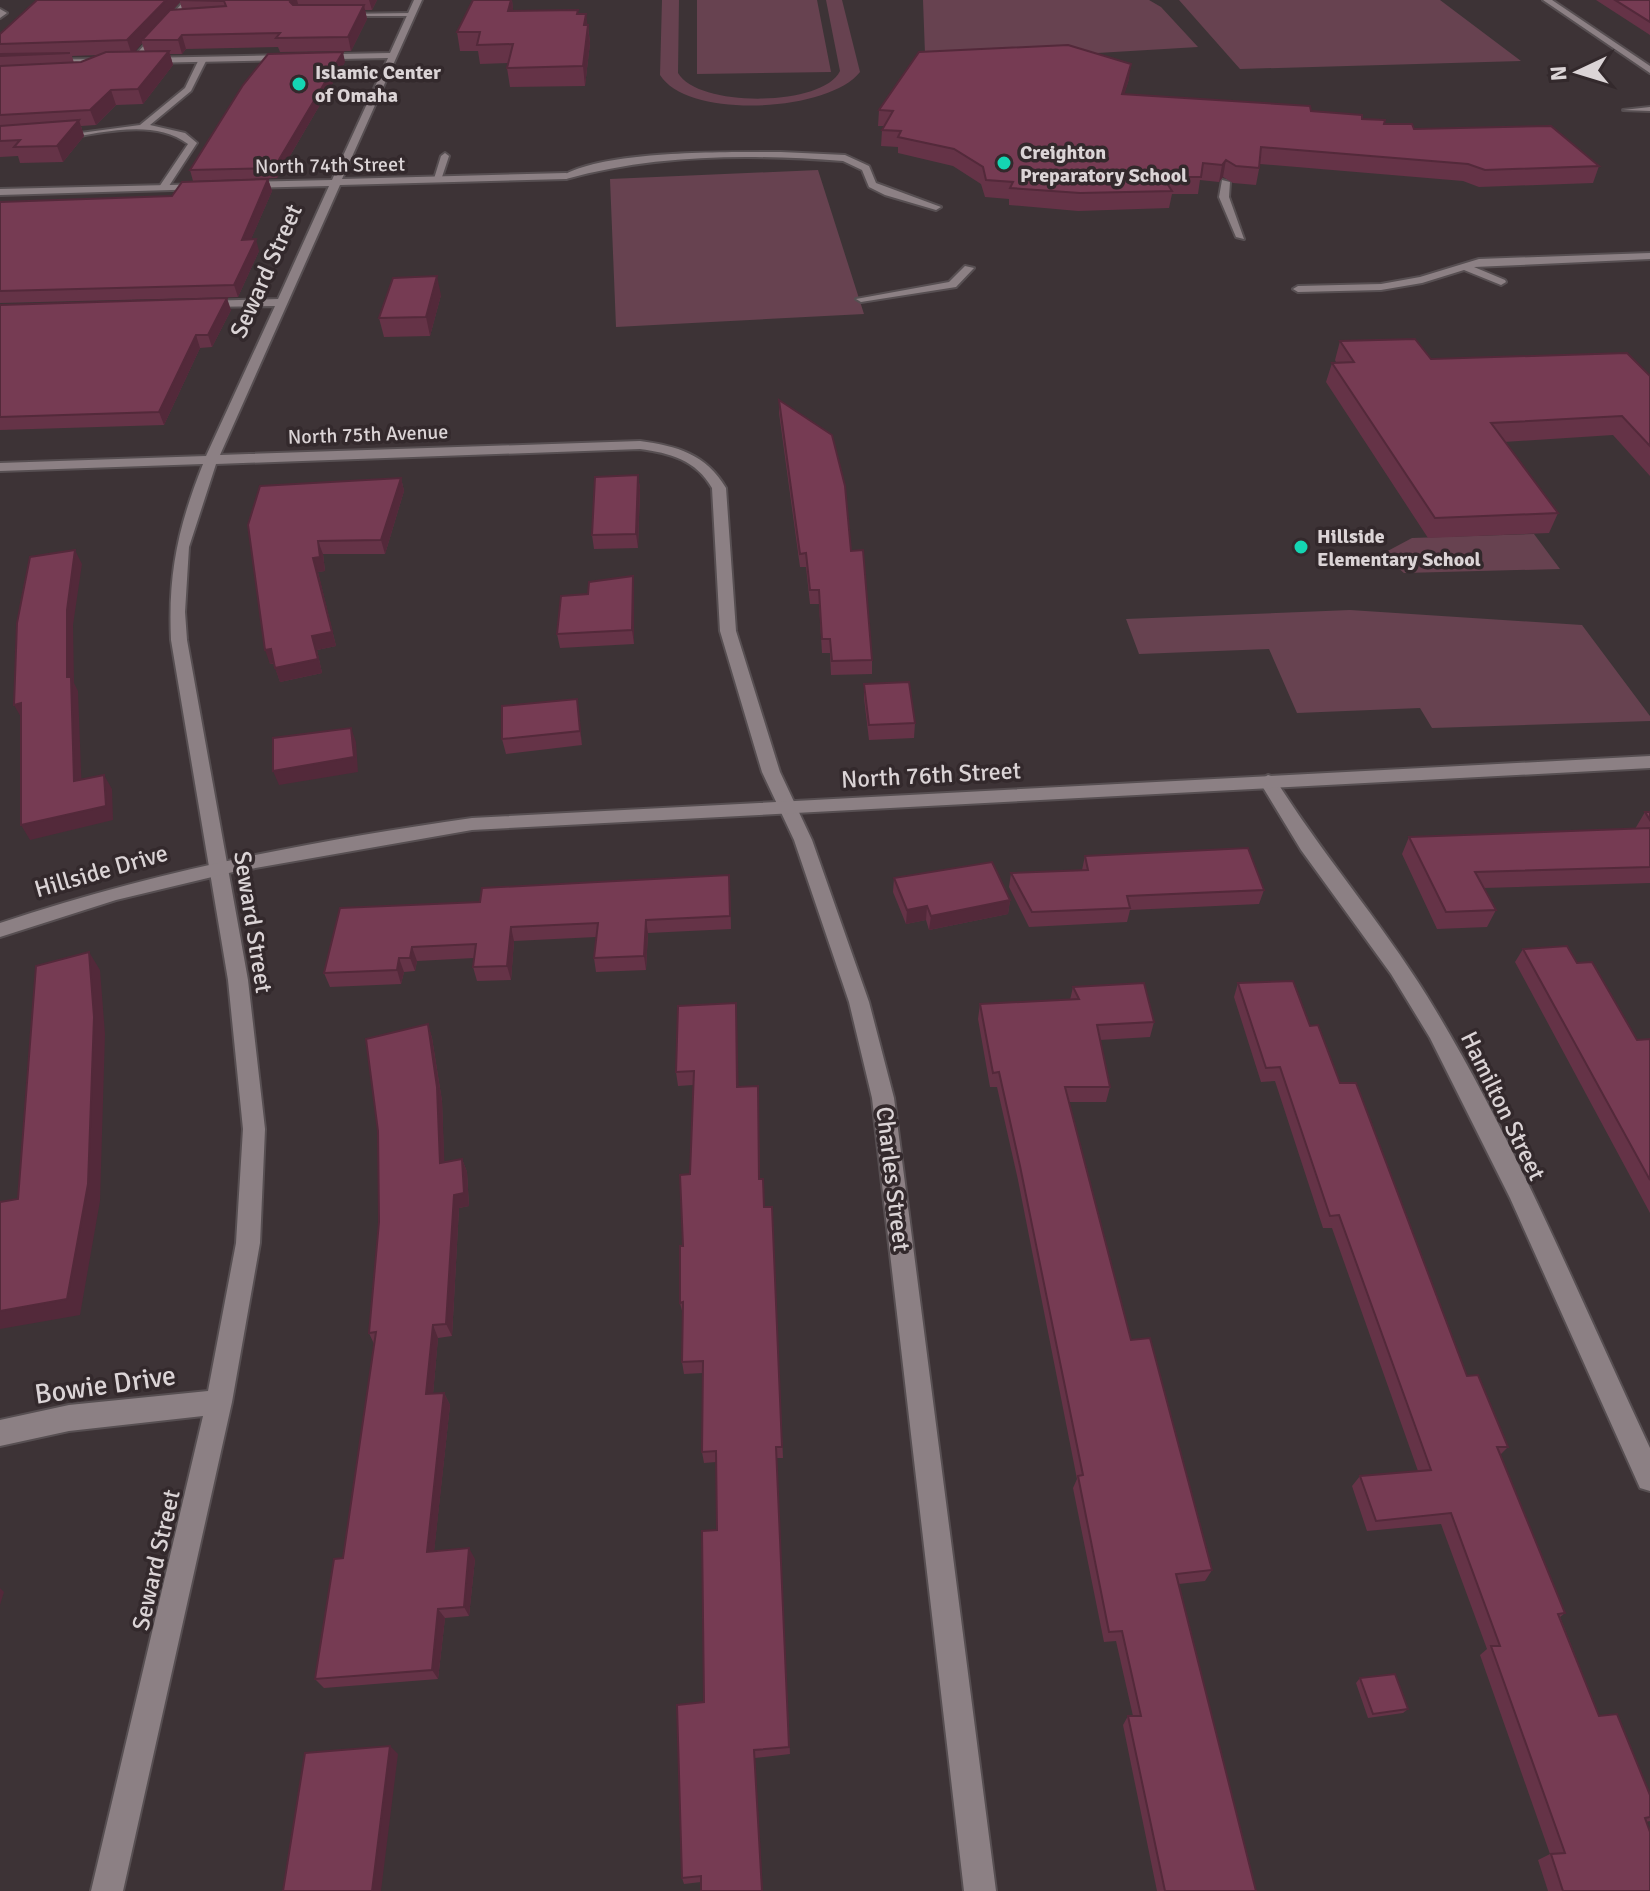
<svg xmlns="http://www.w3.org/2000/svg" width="1650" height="1891" viewBox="0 0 1650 1891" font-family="Signika,sans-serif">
	<rect width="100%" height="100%" fill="#3d3336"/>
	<path fill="#674250" d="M662,0H679L678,73C698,108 823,107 840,71L826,0H842L860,72C829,112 688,120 660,75Z
		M697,0H817L831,72L697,74Z
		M923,0H1149L1161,7L1198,47L1030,57L925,54Z
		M1179,0H1440L1521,61L1240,69Z
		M818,170L864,314L616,327L610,179Z
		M1534,534L1560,569L1404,573L1382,554L1412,538Z
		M1350,610L1582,625L1650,716V721L1432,728L1420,708L1297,713L1269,649L1139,654L1126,619Z"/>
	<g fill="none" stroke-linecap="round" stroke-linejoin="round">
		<defs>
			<path id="lane" d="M185,0H192L135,62H129Z
				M0,9L7,13L0,18Z
				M411,13L413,16H338L342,14Z
				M200,57L207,59L191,91L150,125L185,133L197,143L167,189L159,187L188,144C154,118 101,133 62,139L58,136L140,125L185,88Z
				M1650,107V111L1623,110Z
				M781,152L845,155L869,166L876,183L941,207L936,210L885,195L869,187L862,170L843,161C750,154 656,154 566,179L562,176C605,150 727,152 781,152Z
				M445,153L449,156L441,180L433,182L441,156Z
				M1222,180L1230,182L1229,197L1244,239L1236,237L1219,197Z
				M1650,253V259L1474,267L1505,280L1506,282L1501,285L1464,270L1422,283L1381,290L1298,292L1293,289L1298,286L1381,284L1420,277L1479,259Z
				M965,266L974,268L956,287L861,302L856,299L949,282Z"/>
			<path id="street" d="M414,0H422L342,179L566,173L571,176L566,179L340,185L220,455L640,441C677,446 706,454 726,488L736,631L780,772L812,840L869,1002L894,1098L996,1891H964L872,1098L849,1002L794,840L762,772L720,631L712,488C696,460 670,453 640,449L216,464L189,547L185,612L187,640L248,980L265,1129L260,1243L232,1402L123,1891H91L203,1416L69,1431L0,1446V1420L69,1405L208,1391L236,1243L243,1129L228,980L171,640C168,573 178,527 203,464L0,471V463L206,456L275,306L205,307L199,304L205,301L278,299L329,186L246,188L241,185L246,182L332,180L388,58L145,63L142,58L390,53Z
				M112,59L109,64L0,66V60Z
				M210,184L206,189L0,195V189Z
				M1268,775L1274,777C1321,853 1380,920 1427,996C1515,1139 1579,1297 1650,1448V1491L1640,1488L1510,1198L1430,1038L1391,974L1301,850L1259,781Z"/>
			<path id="secondary" d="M1543,0H1552L1650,66V73Z
				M1650,756V768L472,830L233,872L116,900L0,937V923C154,871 312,841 472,818Z"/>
		</defs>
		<use href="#lane" stroke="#574f52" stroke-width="4"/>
		<use href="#street" stroke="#574f52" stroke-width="4"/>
		<use href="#secondary" stroke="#574f52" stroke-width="4"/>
		<use href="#lane" fill="#8c8084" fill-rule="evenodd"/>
		<use href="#street" fill="#8c8084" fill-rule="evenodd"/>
		<use href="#secondary" fill="#8c8084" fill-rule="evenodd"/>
	</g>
	<path fill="#653347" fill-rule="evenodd" d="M37,0H377L372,10H365L367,19L351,51L280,52L278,47L186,49L182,54H170L173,65L143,104L116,105L96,125L81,126L84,136L63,162L20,163L18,156L0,157V34ZM180,2L182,9L173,10ZM142,43L145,52H134ZM99,55L81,62L74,63L72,56Z
		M512,0L513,11L578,10V14L588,25L590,43L585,86L510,87L507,68L508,63L480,64L478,51H460L457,32Z
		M1596,0H1650V35Z
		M345,62L277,178L193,181L190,170Z
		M1129,79L1124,94L1311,111L1362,119L1599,166L1593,183L1479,187L1463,181L1260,164L1256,185L1233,183L1223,177L1219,182L1200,180L1198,194H1172L1169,208L1078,211L1009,205V199L985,197L981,184L953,166L898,153V147L881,146L882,130L884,126H878L879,110Z
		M268,179L272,191L251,239L259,251L238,297L0,303V202L172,196Z
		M441,295L430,336L384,337L379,318Z
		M0,305L231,310L212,347L200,348L164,425L0,430Z
		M1340,341L1431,359L1650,376V476L1613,435L1504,442L1558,513L1549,533L1428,538L1326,382L1332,363L1336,362L1335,360Z
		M779,400L851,551L872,660V674L831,675L830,653H822L819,604H810L806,567H800L779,413Z
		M638,475L640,489L638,548L594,549L592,535Z
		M401,478L404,491L385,554H323L325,571L318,572L336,646L317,650L322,673L280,682L274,664H270L248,525Z
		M634,590V644L560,648L557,634Z
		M864,684L915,723L914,738L869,740L864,698Z
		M577,699L582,745L506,754L502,739Z
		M1645,812H1650V883L1484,888L1496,910L1487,927L1437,929L1402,854L1409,837L1635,829Z
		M1085,856L1264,890L1259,904L1130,910L1127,922L1029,927L1009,887L1011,873L1082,870Z
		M894,878L1010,900L1008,914L929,930L926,920L906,924L893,892Z
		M730,889L731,929L648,933L646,970L596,972L594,958L596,937L514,941L511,980L477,981L473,967L474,958L417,961L415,971L404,972L401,984L330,987L324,973L480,902Z
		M1523,949L1577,963L1637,1040L1650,1039V1213L1515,962Z
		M1238,983L1310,1026L1340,1083L1467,1376L1508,1447L1500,1455L1565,1613L1560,1617L1599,1716L1650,1795V1821L1646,1822L1650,1891H1548L1538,1860L1550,1854L1480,1655L1487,1649L1441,1524L1367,1531L1352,1486L1360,1476L1418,1471L1332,1228H1323L1275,1081L1261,1082L1234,997Z
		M1073,987L1154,1022L1150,1037L1100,1040L1110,1087L1106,1102H1069L1131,1340L1212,1570L1205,1581L1179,1584L1256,1891H1157L1123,1725L1128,1716H1133L1116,1641L1104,1642L1073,1488L1077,1479L1018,1180L997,1087H990L978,1019L980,1004L1070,1000Z
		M736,1003L738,1087L758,1086L760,1179L764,1207H772L783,1458H776L790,1754L755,1758L701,1882L684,1884L682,1878L704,1702L717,1530L716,1462L704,1463L702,1452L703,1373L684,1374L682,1362L683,1315L680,1303L683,1246L690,1174L693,1085L678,1086L676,1072Z
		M428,1024L432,1038L442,1101L444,1162L462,1159L467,1172L469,1206L459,1208L452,1336L438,1338L433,1394L444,1393L450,1405L434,1551L475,1559L469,1616L445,1618L438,1679L324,1688L315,1679L343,1558L374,1344L369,1333Z
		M1360,1678L1408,1709L1403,1713L1368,1718L1356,1683Z"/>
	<path fill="#53293a" d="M166,0H182L180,1V2L145,40H142V43L132,55L127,40Z
		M293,0H297L300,11L293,15L290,2Z
		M369,0H377L372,10Z
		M512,0L514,17L508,11Z
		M364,5L367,19L351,51L348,37Z
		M586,14L590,43L585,86L583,66L584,25Z
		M182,35L186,49L182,54L178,40Z
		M169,51L173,65L143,104L138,89Z
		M343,52L345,62L277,178L274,168Z
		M1131,64L1129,79L1120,109L1122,94Z
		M111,90L116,105L96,125L90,110Z
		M79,120L84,136L63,162L57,146Z
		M1226,160L1223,177L1219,182L1222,165Z
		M268,179L272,191L246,251L242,240Z
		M256,239L259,251L238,297L234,285Z
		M437,276L441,295L430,336L426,317Z
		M227,298L231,310L212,347L208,335Z
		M196,335L200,348L164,425L159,412Z
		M638,475L640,489L638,548L636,534Z
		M401,478L404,491L385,554L381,540Z
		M318,541L323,554L325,571L318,572L336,646L317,650L322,673L280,682L275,668L312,636L313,558Z
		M75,550L82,564L73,625L74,683L78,691L82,796L74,781L67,677V610Z
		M633,576L634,590V644L632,630Z
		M271,649L276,663L270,664L265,650Z
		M577,699L579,713L582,745L580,731Z
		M21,703L22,719L14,705Z
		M351,728L356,742L358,772L279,785L273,771Z
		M104,775L112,789L113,820L30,840L21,825Z
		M1010,900L1008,914L929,930L931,916Z
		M927,906L926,920L906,924L907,910Z
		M646,920L648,933L646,970L644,956Z
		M511,927L514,941L511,980L507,966Z
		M412,947L417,961L415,971L410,958Z
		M89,952L100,970L105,1034L100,1201L80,1315L0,1329V1311Z
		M399,958L404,972L401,984L397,970Z
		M736,1003L737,1017L739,1101L737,1087Z
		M428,1024L432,1038L442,1101L445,1177L440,1163Z
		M462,1159L467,1172L469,1206L459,1208L452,1336L446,1324L454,1195Z
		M433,1325L438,1338L432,1406L426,1394Z
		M444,1393L450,1405L433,1562L427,1552Z
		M469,1548L475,1559L469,1616L464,1607Z
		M0,1588L4,1592L0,1605Z
		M438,1609L445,1618L438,1679L432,1670Z
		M390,1746L398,1754L381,1891H372Z
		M754,1750L755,1758L763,1891H762Z"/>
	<path fill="#763b53" stroke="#53293a" stroke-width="2" d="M37,0H166L127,40L0,44V34Z
		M180,0H293L290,2L293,5H364L348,37L276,38L280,33L182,35L178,40H142L170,10L226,6L224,1Z
		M473,0H511L508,11L578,10L577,14H586L584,25H588L583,66L507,68L513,44L477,45L480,32H457Z
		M1615,0H1650V22Z
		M1068,45L1131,64L1122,94L1310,106L1311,111L1362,115V119L1385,120L1384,124H1412L1414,129L1551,126L1599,166L1485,170L1468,164L1261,147L1259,168L1236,166L1226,160L1222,165L1203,163L1201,177H1163L1172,191L1080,193L1010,188L1013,182L986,180L983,167L954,149L898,137L901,131L882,130L893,111L879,110L919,52Z
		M169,51L138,89L111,90L90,110L0,115V66L81,62L106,52Z
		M343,52L274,168L190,170L243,85L268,54Z
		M70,53L0,56V54Z
		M79,120L57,146L14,147L20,140L0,141V126Z
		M268,179L242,240L256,239L234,285L0,291V202L172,196L182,182Z
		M437,276L426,317L379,318L393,278Z
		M227,298L208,335H196L159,412L0,417V305Z
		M1415,339L1431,359L1627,353L1650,376V446L1622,416L1491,423L1558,513L1435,518L1332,363L1354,362L1340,341Z
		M779,400L832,435L845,486L851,551L863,550L872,660L832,661L830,639H822L819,590H810L806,553L800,554Z
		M638,475L636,534L592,535L595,477Z
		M401,478L381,540L318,541L320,557L313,558L332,632L312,636L318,659L275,668L271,649L265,650L248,525L260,486Z
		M75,550L67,610V677H71L74,781L104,775L106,806L21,825V703L14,705L17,623L30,557Z
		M633,576L632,630L557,634L561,596L588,594L589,582Z
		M909,682L915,723L869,725L864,684Z
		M577,699L580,731L502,739V706Z
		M351,728L354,757L273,771V738Z
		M1645,812H1650V820Z
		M1650,828V867L1475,872L1496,910L1446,912L1409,837Z
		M1248,848L1264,890L1127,896L1130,908L1032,912L1011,873L1088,870L1085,856Z
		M992,862L1010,900L931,916L927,906L907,910L894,878Z
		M729,875L730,916L646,920L644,956L594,958L598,923L511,927L507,966L473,967L476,944L412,947L410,958H399L397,970L324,973L340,908L480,902L482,888Z
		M1567,946L1577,963L1592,962L1637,1040L1650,1039V1180L1523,949Z
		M89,952L94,1017L88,1184L67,1299L0,1311V1202L18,1199L36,966Z
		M1293,981L1310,1026L1318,1025L1340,1083H1356L1467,1376L1478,1375L1508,1447H1497L1565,1613L1558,1614L1599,1716L1617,1714L1650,1795V1817L1645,1818L1650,1832V1891H1563L1551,1854L1565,1853L1491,1646H1500L1451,1513L1376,1521L1360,1476L1431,1470L1339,1215L1330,1216L1280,1067L1266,1068L1238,983Z
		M1144,983L1154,1022L1097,1025L1110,1087H1065L1131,1340L1150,1338L1212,1570L1176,1574L1256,1891H1165L1128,1716H1141L1122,1631L1109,1632L1078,1476L1083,1475L1020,1166L999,1072L993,1073L980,1004L1079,999L1073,987Z
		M736,1003L737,1087L758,1086L759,1179H763L764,1207H772L782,1447H776L789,1747L754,1750L762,1891H701V1876L682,1878L677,1705L704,1702L702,1531L717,1530L716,1451L702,1452L703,1361L682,1362L683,1302L680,1303V1246H683L680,1175L690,1174L694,1071L676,1072L678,1006Z
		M428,1024L437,1087L440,1163L462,1159L464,1193L454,1195L446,1324L433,1325L426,1394L444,1393L427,1552L469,1548L464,1607L438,1609L432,1670L315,1679L334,1559L343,1558L376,1332L369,1333L379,1222L378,1131L366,1039Z
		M1395,1674L1408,1709L1373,1714L1360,1678Z
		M390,1746L372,1891H283L305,1753Z"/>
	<g fill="#14d5b3" stroke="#33292c" stroke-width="3">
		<circle cx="299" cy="84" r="8"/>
		<circle cx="1004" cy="163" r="8"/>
		<circle cx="1301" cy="547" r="8"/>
	</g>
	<g text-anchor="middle" stroke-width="7" stroke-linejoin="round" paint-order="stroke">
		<g font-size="20" font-weight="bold" fill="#dbd4d6" stroke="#33292c" text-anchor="start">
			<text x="315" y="79">Islamic Center<tspan x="315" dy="23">of Omaha</tspan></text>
			<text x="1020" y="159">Creighton<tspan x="1020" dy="23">Preparatory School</tspan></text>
			<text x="1317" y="543">Hillside<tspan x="1317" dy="23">Elementary School</tspan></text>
		</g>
		<g font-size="20" fill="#dbd4d6" stroke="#33292c">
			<text transform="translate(330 165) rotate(-1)" y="7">North 74th Street</text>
			<text transform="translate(368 434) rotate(-2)" y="7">North 75th Avenue</text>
		</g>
		<g font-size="24" fill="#dbd4d6" stroke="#33292c">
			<text transform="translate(266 271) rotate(-66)" y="8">Seward Street</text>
			<text transform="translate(931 775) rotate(-3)" y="8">North 76th Street</text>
			<text transform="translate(101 871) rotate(-16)" y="8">Hillside Drive</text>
			<text transform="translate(253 922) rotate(81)" y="8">Seward Street</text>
			<text transform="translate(1503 1106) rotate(64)" y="8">Hamilton Street</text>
			<text transform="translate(893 1179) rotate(83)" y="8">Charles Street</text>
			<text transform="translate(156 1560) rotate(-77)" y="8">Seward Street</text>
		</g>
		<g font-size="28" fill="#dbd4d6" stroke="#33292c">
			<text transform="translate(105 1384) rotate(-8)" y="10">Bowie Drive</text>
		</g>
	</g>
	<g transform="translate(1578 72) rotate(266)" stroke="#33292c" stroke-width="6" paint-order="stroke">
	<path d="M0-6L14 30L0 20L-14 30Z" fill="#dbd4d6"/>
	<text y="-12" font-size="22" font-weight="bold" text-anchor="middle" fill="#dbd4d6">N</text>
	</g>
</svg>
